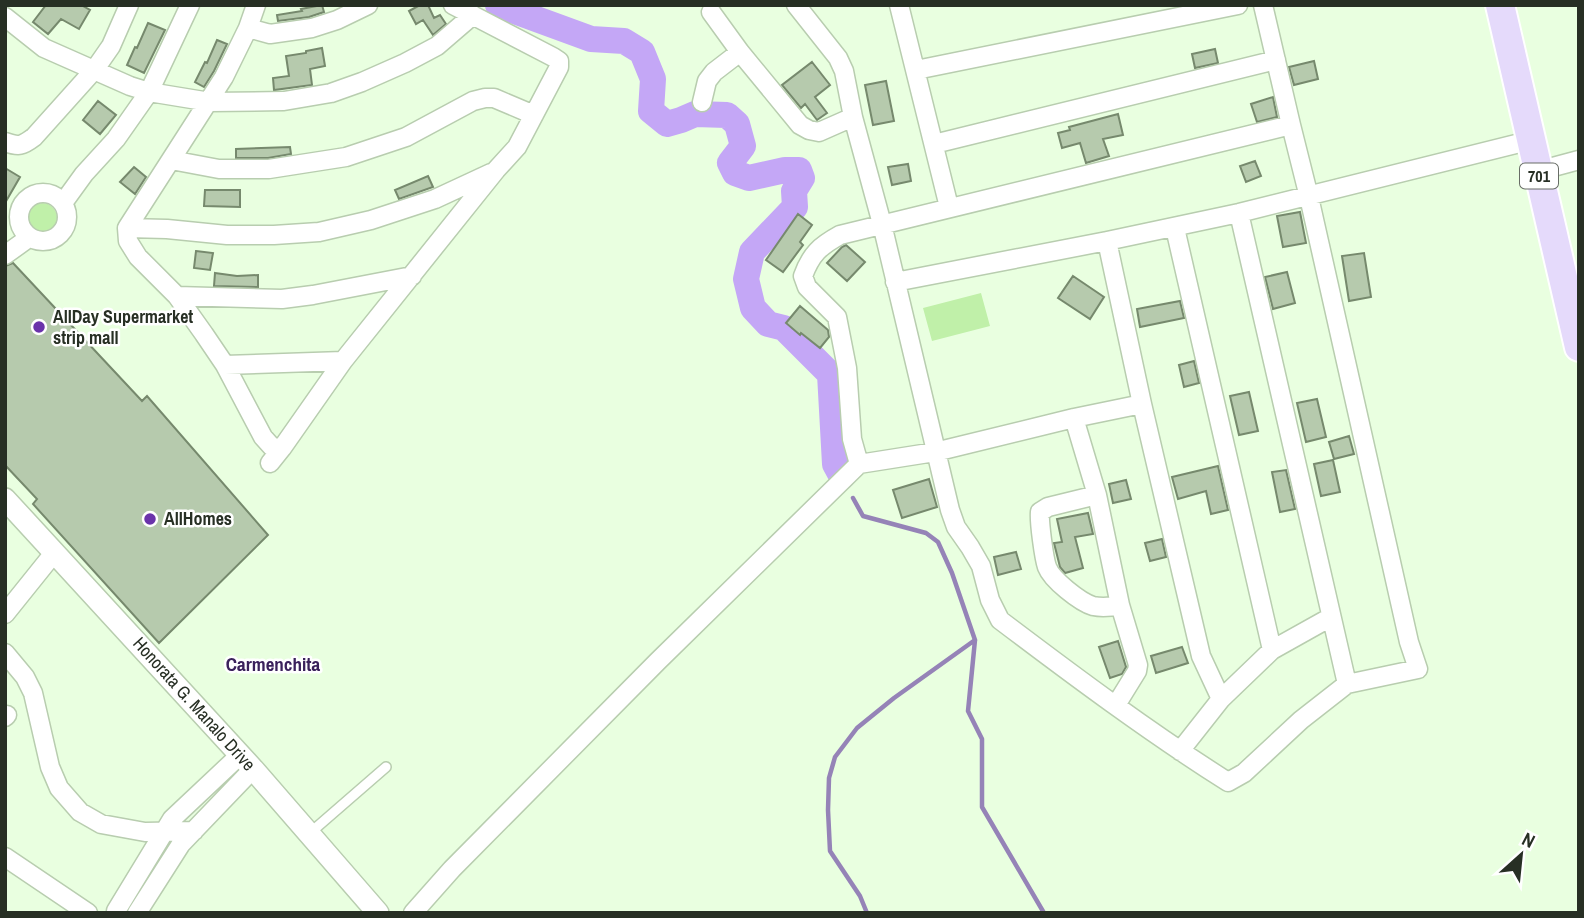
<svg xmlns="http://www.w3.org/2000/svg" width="1584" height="918" viewBox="0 0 1584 918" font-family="'Archivo Narrow',sans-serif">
	<rect width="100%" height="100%" fill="#e9ffe0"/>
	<path fill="#c0f0a9" d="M27 218a15 15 0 1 1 30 0a15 15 0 1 1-30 0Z
		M981,293L990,326L932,341L923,308Z"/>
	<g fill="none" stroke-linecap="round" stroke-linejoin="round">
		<path stroke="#9583b7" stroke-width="4.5" d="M853,498L863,516L926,533L938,542L952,573L975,640L968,711L982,739V807L1044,913
			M867,913L860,896L830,851L828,810L829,778L835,757L857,728L894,698L975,640"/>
		<path stroke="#c4a7f6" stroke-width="26" d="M498,5L591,39L624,41L642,52L653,79L651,111L667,124L681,120L695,114L727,115L737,124L743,146L730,163L735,173L749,178L785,170H799L802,178L794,191L795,207L752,252L746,279L753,308L768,324L784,328L830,374L835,464L842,477"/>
	</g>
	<path fill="#b6caad" stroke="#76896d" stroke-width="2" d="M46,5H81L90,10L79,29L61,19L48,34L33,22Z
		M322,5L324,12L309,17L278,21L277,15L302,11L301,9Z
		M420,5H428L434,18L440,15L446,24L433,35L423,20L416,24L409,11Z
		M148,23L165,30L144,73L127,65L135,47L137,48Z
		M217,40L227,44L214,71L204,87L195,82L205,62L207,63Z
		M322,48L325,66L310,69L312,85L274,90L273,78L289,76L286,56L306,53V51Z
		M1215,49L1218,63L1195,68L1192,54Z
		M1314,61L1318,79L1294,85L1289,67Z
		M812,62L830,85L815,97L827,113L817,120L805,104L801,108L782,85Z
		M886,81L894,121L873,125L865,85Z
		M1273,97L1277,117L1257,122L1251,104Z
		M98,101L116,115L100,134L83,120Z
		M1118,114L1123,135L1103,139L1109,156L1086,163L1080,143L1062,148L1058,133L1070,130L1069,127Z
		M290,147L291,154L268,158H236V149Z
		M1255,161L1261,176L1246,182L1240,166Z
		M908,164L911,181L892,185L888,167Z
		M134,167L146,177L135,194L120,182Z
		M5,168L20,177L5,203Z
		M428,176L433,187L399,199L395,190Z
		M205,190H240V207L204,206Z
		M1300,212L1306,243L1283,247L1277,216Z
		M798,214L812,225L800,242L803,245L783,272L766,260Z
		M846,245L865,262L847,281L827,263L842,247Z
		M196,251L213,253L210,270L194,268Z
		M1364,253L1371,297L1349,301L1342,256Z
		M13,263L142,401L147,396L268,535L159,643L33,504L37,499L5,465V266Z
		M1287,272L1295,303L1273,309L1265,277Z
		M215,273L237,276L258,275V287L214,286Z
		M1073,276L1104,297L1090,319L1058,298Z
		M1180,301L1184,318L1140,327L1137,309Z
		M800,306L828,330L829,337L820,348L801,333L800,335L786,323Z
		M1194,361L1199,383L1184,387L1179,365Z
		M1249,392L1258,431L1239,435L1230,396Z
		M1317,399L1326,437L1306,442L1297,403Z
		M1349,436L1354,454L1334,459L1329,442Z
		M1333,460L1340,492L1321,496L1314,464Z
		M1218,466L1228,510L1211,514L1206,491L1178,499L1172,477Z
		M1286,470L1295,509L1280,512L1272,472Z
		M929,479L937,507L902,518L893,490Z
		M1126,480L1131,499L1113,503L1109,484Z
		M1088,513L1093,534L1075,537L1083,568L1065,573L1060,567L1054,543L1062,542L1057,519Z
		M1162,539L1166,557L1150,561L1145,543Z
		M1016,552L1021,569L998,575L994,557Z
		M1118,641L1126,667L1122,674L1110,678L1099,647Z
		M1182,647L1188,663L1156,673L1151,656Z"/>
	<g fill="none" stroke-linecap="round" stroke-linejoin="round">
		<defs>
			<path id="service" d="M310,833L386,767"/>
			<path id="minor" d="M256,5L248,28L224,77L127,228L128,241L138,257L177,296L204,334L225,365L263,437L272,447L282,448
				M796,5L838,58L844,71L853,117L882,224L950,510L956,527L970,547L981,566L990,600L1000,620C1074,676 1149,732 1228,782L1244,773L1301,720L1347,684L1418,669L1409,642L1309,197L1291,125L1263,5
				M899,5L949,207
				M711,12L740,52L800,125L809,130L819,132L853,117
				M5,17L44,48L130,86L149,92L210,102L284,101L331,93L362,82L405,63L437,46L473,15
				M248,28L270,34L312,28L337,20L368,5
				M916,70L1238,5
				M702,102L707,81L714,72L740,52
				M5,142C19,147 22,146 34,137L95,69L111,46L129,5
				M934,144L1276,60
				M171,160L219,169H269L346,157L406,137L473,101L485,98H494L534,115
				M1538,171L1579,160
				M19 217a24 24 0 1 1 48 0a24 24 0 1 1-48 0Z
				M63,203L84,174L116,139L149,92L190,5
				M1239,213L1347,684
				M127,228L167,229L227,235H274L319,232L371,220L435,199L491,173
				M1175,228L1272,650
				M1107,241L1142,404L1201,656L1221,699
				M5,255L30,237
				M895,282L1107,241L1239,213L1532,140
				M177,296L282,299L313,295L412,276
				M225,365L343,361
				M1074,418L1097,495L1120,605L1138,665L1137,671L1116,705
				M270,463L282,448L343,361L496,170L517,147L559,67V61L553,57L453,5
				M859,464L852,439L847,368L837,317L807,287L803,276C811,254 820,246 840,235L1291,125
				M1097,495L1048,507L1040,512C1039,522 1044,558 1047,567C1052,580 1080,602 1093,606C1103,608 1111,607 1120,605
				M5,614L54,553
				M5,653L25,677L33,693L50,767L59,788L80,812L101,824L145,832L194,831
				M5,717L7,715
				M1180,751L1221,699L1272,650L1331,617
				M5,857L88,913
				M116,911L172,819L240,755
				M137,913L181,844L253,769
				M413,913L452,869L658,661L859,464L935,452L1074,418L1142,404"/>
			<path id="tertiary" d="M5,499L253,769L378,913"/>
			<path id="primary" d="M1500,5L1579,347"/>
		</defs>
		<use href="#service" stroke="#b8cdaf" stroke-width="12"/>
		<use href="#minor" stroke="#b8cdaf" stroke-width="21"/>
		<use href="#tertiary" stroke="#b8cdaf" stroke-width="24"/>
		<use href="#primary" stroke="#fff" stroke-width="32"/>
		<use href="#service" stroke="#fff" stroke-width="9"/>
		<use href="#minor" stroke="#fff" stroke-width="18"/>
		<use href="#tertiary" stroke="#fff" stroke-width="21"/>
		<use href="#primary" stroke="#e5dafb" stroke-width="28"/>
	</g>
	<g fill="#6a33aa" stroke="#fff" stroke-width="2.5">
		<circle cx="39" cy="327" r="7"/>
		<circle cx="150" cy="519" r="7"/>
	</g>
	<g text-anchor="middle" stroke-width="5" stroke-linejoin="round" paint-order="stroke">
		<rect fill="#fff" stroke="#686d66" stroke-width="2" x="1520" y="163.5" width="38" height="25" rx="5"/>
		<g font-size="16" font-weight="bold" fill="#272f24">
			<text x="1539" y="182">701</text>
		</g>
		<g font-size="18" font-weight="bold" fill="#272f24" stroke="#fff" text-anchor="start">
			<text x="53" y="323">AllDay Supermarket<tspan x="53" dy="21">strip mall</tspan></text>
			<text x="164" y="525">AllHomes</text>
		</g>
		<g font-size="18" fill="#272f24" stroke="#fff">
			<text transform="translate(194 704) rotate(48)" y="6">Honorata G. Manalo Drive</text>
		</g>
		<g font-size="19" font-weight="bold" fill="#3a215b" stroke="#fff">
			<text x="273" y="671">Carmenchita</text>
		</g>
	</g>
	<rect width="1584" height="918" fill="none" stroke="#272f24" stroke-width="14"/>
	<g transform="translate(1521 855) rotate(27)" stroke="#ffffff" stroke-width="5" paint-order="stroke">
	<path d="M0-5L12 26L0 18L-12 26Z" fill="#272f24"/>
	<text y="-10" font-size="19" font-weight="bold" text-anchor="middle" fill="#272f24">N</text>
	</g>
</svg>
